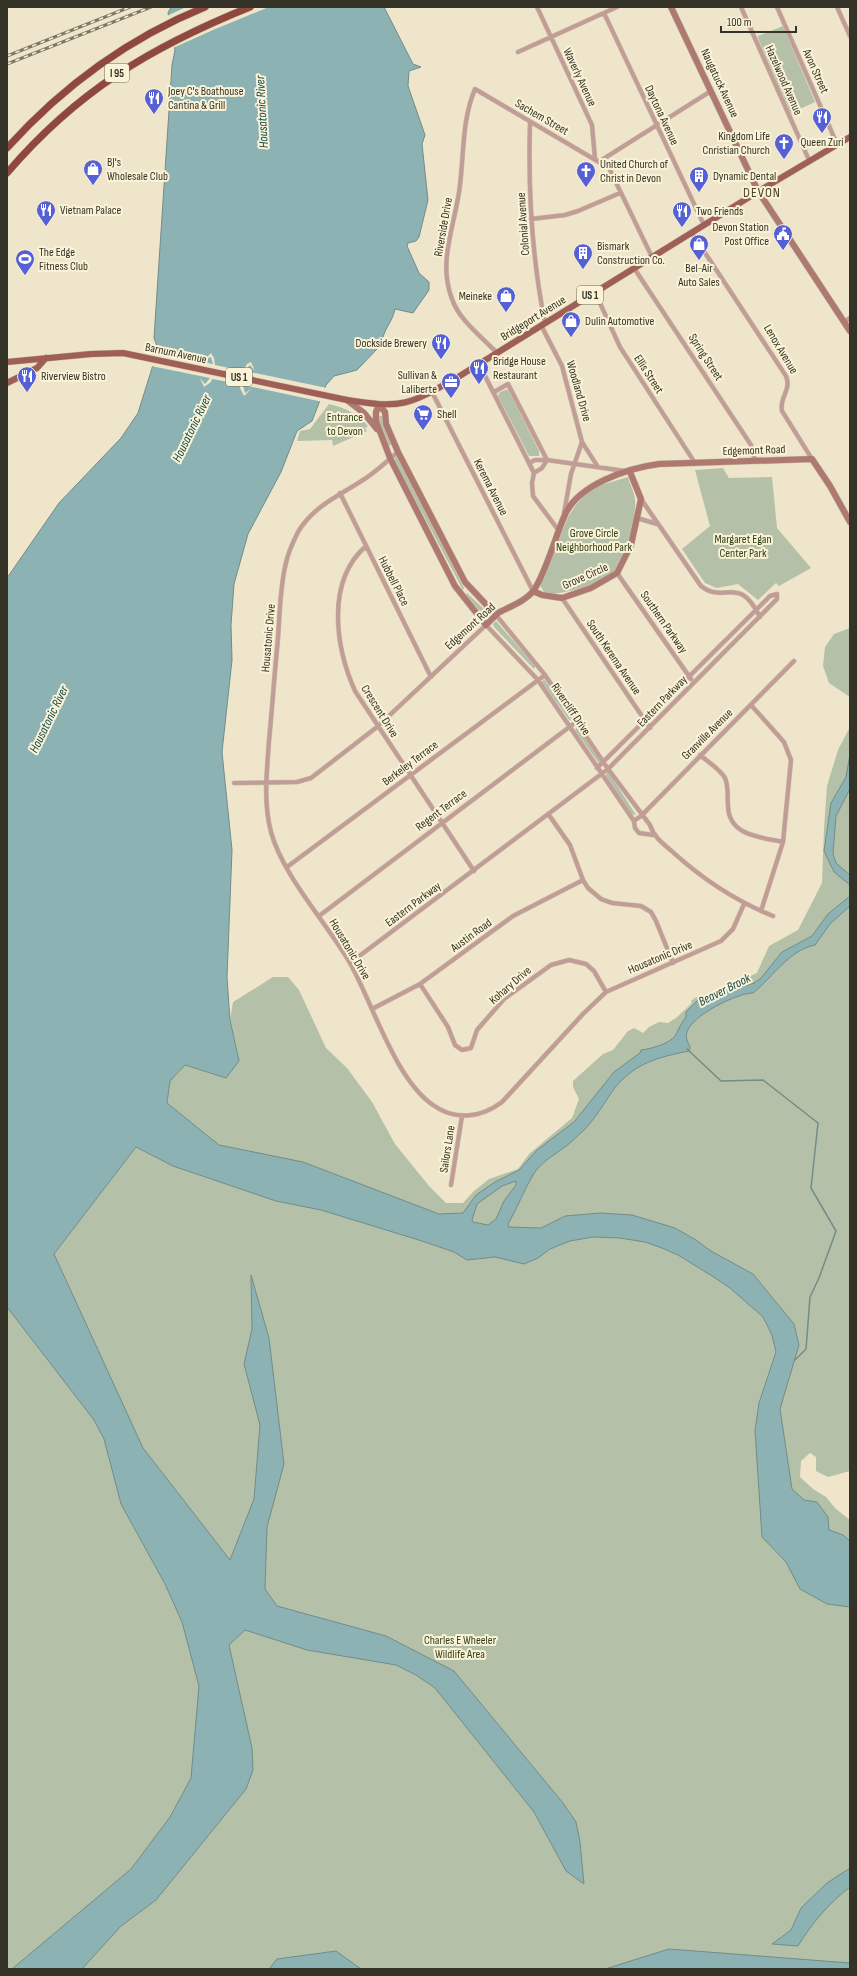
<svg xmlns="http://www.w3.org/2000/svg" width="857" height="1976" viewBox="0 0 857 1976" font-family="'Sofia Sans Condensed',sans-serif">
	<rect width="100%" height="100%" fill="#eee5ca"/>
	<path fill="#b4c1a8" d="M783,26L815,102L791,113L758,38V36Z
		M508,389L539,451V456H529L498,396L500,392Z
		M329,404C345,408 357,413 368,426L365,428L367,431L333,446L332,440L297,441L300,431L310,429Z
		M378,416H382L385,429L391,444L389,447L382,433Z
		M396,457L399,458L464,588L463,590L394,460Z
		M723,468L729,478L772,477L777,528L811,568L779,586L776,583L758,600L738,584L717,588L705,583L682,549L710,526L695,470Z
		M628,477C630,485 635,493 635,501C636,519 628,553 617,568C607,580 588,587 574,590C564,592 554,595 544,592L540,585L568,517L575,506L587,493L598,486Z
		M467,593L486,611L484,614L464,597Z
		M496,621L535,666L534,669L494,627L493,624Z
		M850,628V697L829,683L823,666L825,647L834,634Z
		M544,679L571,717L570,721L542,682Z
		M577,726L601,762L600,765L575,730Z
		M850,727V1471L828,1477L816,1471V1457L810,1453L801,1461L800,1477L813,1489L826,1497L836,1509L850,1520V1969H7V1306L54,1254L136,1147L167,1103L170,1081L185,1065L226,1078L239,1061L230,1020L233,1002L273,977H288L299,990L326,1048L347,1068L372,1102L395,1144L429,1186L446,1203H463L474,1191L489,1179L518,1169L529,1154L572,1118L579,1099L573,1087V1081L603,1054L613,1050L628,1031L634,1028L643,1033L649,1027L659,1022L668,1023L676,1018L692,1003L691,1001L698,996L709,994L757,973L769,946L798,930L822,883L824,828L827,786L838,750Z
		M607,773H609L636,815L631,814L606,776Z"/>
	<path fill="#8cb2b3" stroke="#728c89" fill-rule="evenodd" d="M171,7H384L413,64L421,67L409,71L408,86L425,135L422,144L428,200L419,237L416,241L408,243L407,246L419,273L429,282V290L413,313L395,309C392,322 387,325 383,337L378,340L377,349L357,370L334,376L326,385L312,421L297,431L281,472L248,534L234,584L231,625L232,660L222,752L232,850L227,977L230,1020L239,1061L226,1078L185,1065L170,1081L167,1103L219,1145L303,1162L439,1214L463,1213L476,1195L495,1182L519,1170L537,1150L574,1122L614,1072L640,1053L641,1050C650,1049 669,1044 675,1036C679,1029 681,1023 686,1017V1012L701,997L708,1004L731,990L754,983L761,978L782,952L812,936L828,914L850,896V906L830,924L815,945C789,950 773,977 753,993C737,993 691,1016 687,1032C685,1038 688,1042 690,1047L689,1051C659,1057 634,1063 614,1089C604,1103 596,1118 583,1131C577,1136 572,1142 565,1147C553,1156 541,1162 533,1175C524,1190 517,1209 508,1224L509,1227L541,1228L565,1216L600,1213L632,1215L675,1228L696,1240L711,1251L753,1274L794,1324L799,1345L780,1409L792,1489L804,1500L817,1502L828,1517L829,1530L843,1535L850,1541V1607L827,1604L800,1589L786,1562L762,1537L755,1431L759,1403L776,1352L772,1335L763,1317L730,1288L712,1276L678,1255L662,1248L645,1242L620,1238L593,1237L570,1241L550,1249L538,1258L524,1264L495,1257L467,1260L454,1252L422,1241L321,1210L276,1201L173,1166L136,1147L54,1254L143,1448L230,1560L254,1499L260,1425L244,1364L252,1329L251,1275L269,1338L284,1464L267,1527L265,1589L277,1606L386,1636L454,1671L563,1803L576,1822L580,1842L584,1884L566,1871L534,1812L435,1688L416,1675L396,1665L307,1650L245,1630L229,1645L252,1748L253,1770L246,1789L156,1900L121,1926L82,1969H12L131,1869L170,1817L191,1778L199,1686L182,1622L165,1584L121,1504L104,1439L94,1420L7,1307V578L59,503L121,438L138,413L158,349L154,338L172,65L175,50L168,13ZM516,1181V1185L504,1201L496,1219L488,1225L473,1222L472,1220L477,1204L502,1186Z
		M850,754V789L836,816L833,854L836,863L850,875V885L834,872L824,851L831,803L846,777Z
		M850,1868V1887C829,1903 812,1923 798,1946L772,1944L791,1930L801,1908L827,1883Z
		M669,1949L850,1963V1969H605Z
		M336,1951L361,1969H269L277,1959Z"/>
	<path fill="#eee5ca" d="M186,7H269L213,30L173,48L167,16Z
		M155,352L213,364L211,357L204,360L211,353L214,358L215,365L243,371L247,364L251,362L255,371L250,365L245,371L327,388L323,402L243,385L245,393L251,389L244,396L240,388V384L212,379L211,382L204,387L200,378L205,384L210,378L151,366Z"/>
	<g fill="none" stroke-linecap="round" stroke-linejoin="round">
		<path stroke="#728c89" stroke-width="1.5" d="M687,1049L721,1081L763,1080L818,1123L811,1188L836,1231L819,1278L810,1297L806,1349L795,1360"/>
		<defs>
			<path id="street" d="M537,7L592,125L595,159
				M741,7L809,160
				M777,7L837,144
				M837,7L850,36
				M604,13L704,225
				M518,52L617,7
				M530,123C528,189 532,258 545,323
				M600,161L711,91
				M531,219L565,215L578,211L620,193
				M692,233L786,376C792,390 779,397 782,411L812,459
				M634,268L751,445L755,461
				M595,292L620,347L695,463
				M844,322L850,318
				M541,325L562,366L582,442L598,467
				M497,353C482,337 459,320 452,299C437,261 456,223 460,185C464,152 462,120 475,89L609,168L652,257
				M479,364L534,473L532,483L533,496L559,531
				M432,392L533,591
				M494,392L508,384L547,460H535L529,463
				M398,452C387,461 377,471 366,478C341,495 314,505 298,532C293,542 288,552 286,563C279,590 280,621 277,649C274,680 272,710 269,741C267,771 263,802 271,832C283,876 326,922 350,963C373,1004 395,1079 433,1105C455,1121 481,1118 502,1102L583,1014L606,992L721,941L733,929L744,904
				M534,473L542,468L547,460L625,471
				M340,493L431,677
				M641,499L701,586C725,605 738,573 760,617
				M564,513L571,474L582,442
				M637,518L657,524
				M366,546C325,582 336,648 355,691L474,871
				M617,573L691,679
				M562,598L650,728
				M496,615L545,675L608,769L650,825C654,838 665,845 675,854C705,881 736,901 773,916
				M751,705L784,742L791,760L783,842L761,911
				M700,755C708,762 720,769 725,778C729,787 727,796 728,806C729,836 760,837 783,842
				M234,783L297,782L311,778L377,727L486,625L538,680L634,821L635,828L639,833L653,835
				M549,815L570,845L583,880L588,888L601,899L612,903L641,906L651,912L656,921L673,963
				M634,821L642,815L794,661
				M287,867L545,675
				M319,916L576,722
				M350,963L608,769L777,599V594L770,596L597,768
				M420,984L448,1027L455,1045L462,1050L471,1048L477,1030L504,999L551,965L569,960L586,964L594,971L606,992
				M372,1009L420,984L513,916L583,880
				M451,1185L462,1116"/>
			<path id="secondary" d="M671,7L758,191L850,331
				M347,400L364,413L377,429
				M533,591L542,595L562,598L591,588L617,573L631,545L641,499L630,472
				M496,615L465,582L398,452L386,424L385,412L379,405L376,412V421L390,458L455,586L486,625L498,613C509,607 526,601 534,590C546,572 555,538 564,517C576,485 628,468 659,464L812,459L830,486L850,522"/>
			<path id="primary" d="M7,362L91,354L123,353L347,400C403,409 409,405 458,377L764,188L850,137
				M7,383L37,368L46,358"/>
			<path id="highway" d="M7,148C62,87 129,38 205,7
				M7,173C77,91 151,47 250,7"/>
		</defs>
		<use href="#street" stroke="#c9c1a9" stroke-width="5"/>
		<use href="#secondary" stroke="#c9c1a9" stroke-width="7"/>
		<use href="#primary" stroke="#c9c1a9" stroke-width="7"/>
		<use href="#highway" stroke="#c9c1a9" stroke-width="8"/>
		<use href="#street" stroke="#c29d97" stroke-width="4"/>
		<use href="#secondary" stroke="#ae7971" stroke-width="6"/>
		<use href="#primary" stroke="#9f5f56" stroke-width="6"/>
		<use href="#highway" stroke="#90483e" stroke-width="7"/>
		<defs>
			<path id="rail" d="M7,56L130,7
				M7,64L151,7"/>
		</defs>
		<use href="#rail" stroke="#7e7867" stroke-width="3"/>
		<use href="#rail" stroke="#fbf3d7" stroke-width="1.5" stroke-dasharray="4.5" stroke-linecap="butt"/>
	</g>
	<defs>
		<symbol id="restaurant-pin" viewBox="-11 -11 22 30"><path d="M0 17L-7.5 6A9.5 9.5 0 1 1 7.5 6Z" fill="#5560d7" stroke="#fbf3d7"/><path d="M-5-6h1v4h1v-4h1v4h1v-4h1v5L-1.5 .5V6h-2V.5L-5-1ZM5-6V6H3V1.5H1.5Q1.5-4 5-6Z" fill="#fff"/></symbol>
		<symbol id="church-pin" viewBox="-11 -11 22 30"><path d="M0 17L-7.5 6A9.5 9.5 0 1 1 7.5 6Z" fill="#5560d7" stroke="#fbf3d7"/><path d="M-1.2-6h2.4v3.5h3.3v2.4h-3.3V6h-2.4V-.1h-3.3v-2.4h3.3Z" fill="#fff"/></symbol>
		<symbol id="shop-pin" viewBox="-11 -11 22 30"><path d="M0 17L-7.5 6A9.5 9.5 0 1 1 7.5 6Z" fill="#5560d7" stroke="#fbf3d7"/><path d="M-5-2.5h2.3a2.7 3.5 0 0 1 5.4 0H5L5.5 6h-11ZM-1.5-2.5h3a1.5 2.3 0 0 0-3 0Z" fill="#fff"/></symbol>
		<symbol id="building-pin" viewBox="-11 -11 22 30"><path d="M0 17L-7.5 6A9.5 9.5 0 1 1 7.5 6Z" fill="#5560d7" stroke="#fbf3d7"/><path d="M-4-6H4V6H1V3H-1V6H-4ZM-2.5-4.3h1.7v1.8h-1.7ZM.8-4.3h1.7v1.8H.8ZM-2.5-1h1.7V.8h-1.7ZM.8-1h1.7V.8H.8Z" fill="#fff"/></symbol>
		<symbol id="civic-pin" viewBox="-11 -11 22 30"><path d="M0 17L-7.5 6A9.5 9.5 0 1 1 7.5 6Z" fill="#5560d7" stroke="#fbf3d7"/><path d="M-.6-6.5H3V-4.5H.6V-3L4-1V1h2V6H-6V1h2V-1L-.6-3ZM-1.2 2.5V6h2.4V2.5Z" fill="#fff"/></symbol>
		<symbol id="stadium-pin" viewBox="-11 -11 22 30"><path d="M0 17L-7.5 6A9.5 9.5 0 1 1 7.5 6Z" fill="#5560d7" stroke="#fbf3d7"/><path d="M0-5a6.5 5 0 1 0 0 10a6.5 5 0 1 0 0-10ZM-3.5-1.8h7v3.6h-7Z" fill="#fff"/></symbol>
		<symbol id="office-pin" viewBox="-11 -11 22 30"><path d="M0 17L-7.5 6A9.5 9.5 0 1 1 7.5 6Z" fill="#5560d7" stroke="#fbf3d7"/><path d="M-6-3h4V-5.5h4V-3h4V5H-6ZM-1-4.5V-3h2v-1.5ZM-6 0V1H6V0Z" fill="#fff"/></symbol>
		<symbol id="supermarket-pin" viewBox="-11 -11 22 30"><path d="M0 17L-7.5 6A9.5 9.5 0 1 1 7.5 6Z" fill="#5560d7" stroke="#fbf3d7"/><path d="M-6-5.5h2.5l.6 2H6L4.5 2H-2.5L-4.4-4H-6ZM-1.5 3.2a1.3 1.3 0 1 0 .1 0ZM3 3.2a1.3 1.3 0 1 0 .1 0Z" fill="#fff"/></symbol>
	</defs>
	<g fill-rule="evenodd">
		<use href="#restaurant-pin" x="143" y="87" width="22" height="30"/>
		<use href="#restaurant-pin" x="811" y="106" width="22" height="30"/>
		<use href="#church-pin" x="773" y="132" width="22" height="30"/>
		<use href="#shop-pin" x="82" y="158" width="22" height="30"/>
		<use href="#church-pin" x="575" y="160" width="22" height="30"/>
		<use href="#building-pin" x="688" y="165" width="22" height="30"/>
		<use href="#restaurant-pin" x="35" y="199" width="22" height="30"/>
		<use href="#restaurant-pin" x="671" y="200" width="22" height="30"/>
		<use href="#civic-pin" x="772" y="223" width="22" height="30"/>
		<use href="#shop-pin" x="688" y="233" width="22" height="30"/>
		<use href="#building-pin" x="572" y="242" width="22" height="30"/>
		<use href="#stadium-pin" x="14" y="248" width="22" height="30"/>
		<use href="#shop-pin" x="495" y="285" width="22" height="30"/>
		<use href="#shop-pin" x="560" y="310" width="22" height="30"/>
		<use href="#restaurant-pin" x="430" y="332" width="22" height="30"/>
		<use href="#restaurant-pin" x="468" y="357" width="22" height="30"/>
		<use href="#restaurant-pin" x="16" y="365" width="22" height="30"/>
		<use href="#office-pin" x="440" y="371" width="22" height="30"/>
		<use href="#supermarket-pin" x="412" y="403" width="22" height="30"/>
	</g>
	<g text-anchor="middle" stroke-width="4" stroke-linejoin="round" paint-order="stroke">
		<g fill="#fbf3d7" stroke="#706c5c" stroke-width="1">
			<rect x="105" y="64" width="24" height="18" rx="3"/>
			<rect x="577" y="286" width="26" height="18" rx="3"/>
			<rect x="226" y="368" width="26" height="18" rx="3"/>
		</g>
		<g font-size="11" font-weight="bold" fill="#353227">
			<text x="117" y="77">I 95</text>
			<text x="590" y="299">US 1</text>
			<text x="239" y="381">US 1</text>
		</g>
		<g font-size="12" fill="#353227" stroke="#fbf3d7">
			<text transform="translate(816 71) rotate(66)" y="4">Avon Street</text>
			<text transform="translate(580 77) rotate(65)" y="4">Waverly Avenue</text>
			<text transform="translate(784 80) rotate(66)" y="4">Hazelwood Avenue</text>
			<text transform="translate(720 83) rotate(65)" y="4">Naugatuck Avenue</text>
			<text transform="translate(662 115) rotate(65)" y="4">Daytona Avenue</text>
			<text transform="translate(542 117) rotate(30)" y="4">Sachem Street</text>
			<text transform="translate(523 224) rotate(-94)" y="4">Colonial Avenue</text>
			<text transform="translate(443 227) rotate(-80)" y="4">Riverside Drive</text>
			<text transform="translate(533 318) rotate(-32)" y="4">Bridgeport Avenue</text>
			<text transform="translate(781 349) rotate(59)" y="4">Lenox Avenue</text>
			<text transform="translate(176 353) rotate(12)" y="4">Barnum Avenue</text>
			<text transform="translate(706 357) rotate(57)" y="4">Spring Street</text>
			<text transform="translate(649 374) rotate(57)" y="4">Ellis Street</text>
			<text transform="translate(579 391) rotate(74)" y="4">Woodland Drive</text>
			<text transform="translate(754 450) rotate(-2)" y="4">Edgemont Road</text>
			<text transform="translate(491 487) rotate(63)" y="4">Kerema Avenue</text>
			<text transform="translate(585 576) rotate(-24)" y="4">Grove Circle</text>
			<text transform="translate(394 581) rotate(63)" y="4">Hubbell Place</text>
			<text transform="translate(664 622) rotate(55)" y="4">Southern Parkway</text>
			<text transform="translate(470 626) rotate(-42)" y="4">Edgemont Road</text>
			<text transform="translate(268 638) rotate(-85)" y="4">Housatonic Drive</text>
			<text transform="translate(614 657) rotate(56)" y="4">South Kerema Avenue</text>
			<text transform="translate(662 701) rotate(-46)" y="4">Eastern Parkway</text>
			<text transform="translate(571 709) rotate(56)" y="4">Rivercliff Drive</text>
			<text transform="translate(380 711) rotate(58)" y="4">Crescent Drive</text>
			<text transform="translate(707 734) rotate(-45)" y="4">Granville Avenue</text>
			<text transform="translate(410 763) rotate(-37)" y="4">Berkeley Terrace</text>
			<text transform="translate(441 810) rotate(-37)" y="4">Regent Terrace</text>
			<text transform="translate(413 904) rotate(-37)" y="4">Eastern Parkway</text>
			<text transform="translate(471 935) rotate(-36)" y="4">Austin Road</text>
			<text transform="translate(350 949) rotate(59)" y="4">Housatonic Drive</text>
			<text transform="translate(660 957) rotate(-23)" y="4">Housatonic Drive</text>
			<text transform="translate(510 985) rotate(-41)" y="4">Kohary Drive</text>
			<text transform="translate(447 1149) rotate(-81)" y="4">Sailors Lane</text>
		</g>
		<g font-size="12" fill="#353227" stroke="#fbf3d7" text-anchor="start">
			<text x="168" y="95">Joey C's Boathouse<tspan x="168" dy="14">Cantina &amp; Grill</tspan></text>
			<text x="770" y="140" text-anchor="end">Kingdom Life<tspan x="770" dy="14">Cnristian Church</tspan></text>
			<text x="822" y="146" text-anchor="middle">Queen Zuri</text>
			<text x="107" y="166">BJ's<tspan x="107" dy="14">Wholesale Club</tspan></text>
			<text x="600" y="168">United Church of<tspan x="600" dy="14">Christ in Devon</tspan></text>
			<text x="713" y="180">Dynamic Dental</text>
			<text x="60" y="214">Vietnam Palace</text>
			<text x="696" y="215">Two Friends</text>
			<text x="769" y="231" text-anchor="end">Devon Station<tspan x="769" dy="14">Post Office</tspan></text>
			<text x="597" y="250">Bismark<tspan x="597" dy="14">Construction Co.</tspan></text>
			<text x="39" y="256">The Edge<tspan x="39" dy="14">Fitness Club</tspan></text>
			<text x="699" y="272" text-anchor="middle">Bel-Air<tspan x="699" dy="14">Auto Sales</tspan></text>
			<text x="492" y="300" text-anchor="end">Meineke</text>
			<text x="585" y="325">Dulin Automotive</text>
			<text x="427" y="347" text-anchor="end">Dockside Brewery</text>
			<text x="493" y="365">Bridge House<tspan x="493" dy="14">Restaurant</tspan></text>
			<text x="437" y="379" text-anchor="end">Sullivan &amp;<tspan x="437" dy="14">Laliberte</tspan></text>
			<text x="41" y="380">Riverview Bistro</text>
			<text x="437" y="418">Shell</text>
		</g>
		<g font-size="12" fill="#2e4015" stroke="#fbf3d7">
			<text x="345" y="421">Entrance<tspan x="345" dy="14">to Devon</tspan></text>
			<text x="594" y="537">Grove Circle<tspan x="594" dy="14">Neighborhood Park</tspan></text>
			<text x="743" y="543">Margaret Egan<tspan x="743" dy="14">Center Park</tspan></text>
			<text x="460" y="1644">Charles E Wheeler<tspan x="460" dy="14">Wildlife Area</tspan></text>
		</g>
		<g font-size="13" font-style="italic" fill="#10494c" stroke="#fbf3d7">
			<text transform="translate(261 112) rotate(-93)" y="5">Housatonic River</text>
			<text transform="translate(191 428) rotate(-64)" y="5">Housatonic River</text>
			<text transform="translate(48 719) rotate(-64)" y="5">Housatonic River</text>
			<text transform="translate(724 989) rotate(-27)" y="5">Beaver Brook</text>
		</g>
		<g font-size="14" letter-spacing="1" fill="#4b442d" stroke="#fbf3d7">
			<text x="762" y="197">DEVON</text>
		</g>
	</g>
	<rect width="857" height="1976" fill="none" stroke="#353227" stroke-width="16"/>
	<path d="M721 26v6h75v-6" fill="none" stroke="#353227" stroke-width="2"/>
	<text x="727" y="26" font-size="12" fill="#353227" stroke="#fbf3d7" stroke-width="3" paint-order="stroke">100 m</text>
</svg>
